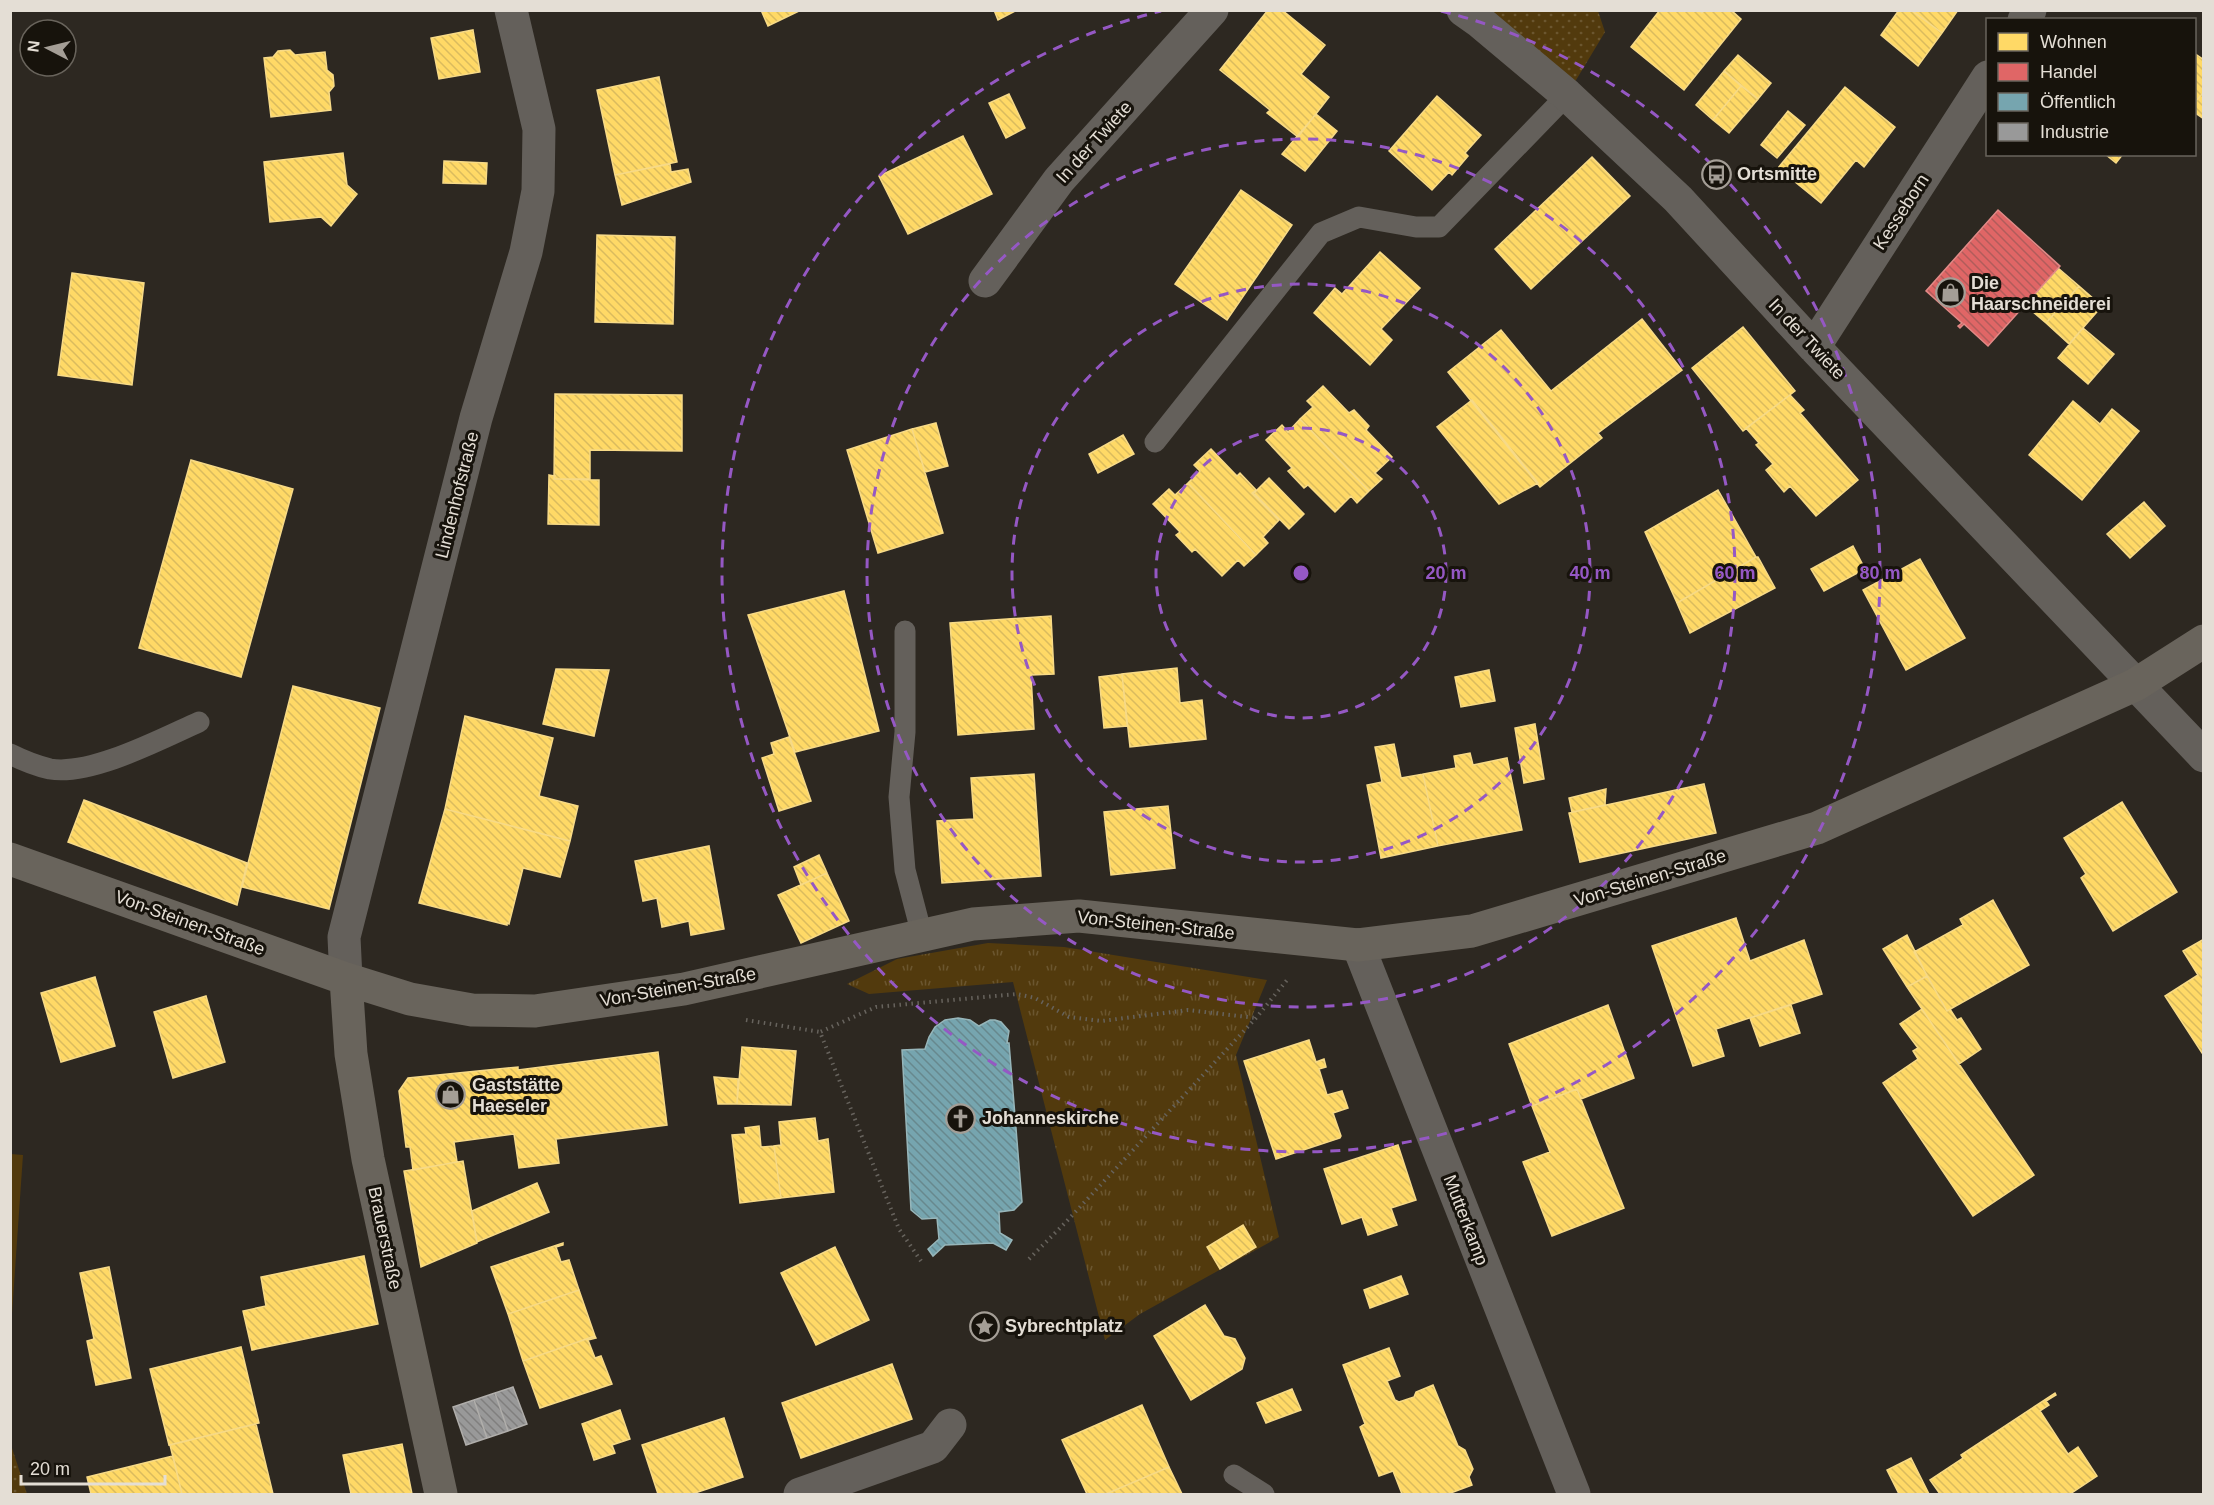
<svg xmlns="http://www.w3.org/2000/svg" width="2214" height="1505" viewBox="0 0 2214 1505" font-family="Arial,sans-serif">
	<defs>
		<pattern id="grass-dots" width="8" height="8" patternUnits="userSpaceOnUse" patternTransform="scale(1.5)"><rect width="8" height="8" fill="#523a0d"/><path d="M2 2h.1M6 6h.1" fill="none" stroke="#6b562f" stroke-width="1.8" stroke-linecap="round"/></pattern>
		<pattern id="park-tufts" width="24" height="20" patternUnits="userSpaceOnUse" patternTransform="scale(1.5)"><rect width="24" height="20" fill="#523a0d"/><path d="M3 7l-1-3M5 7V3M7 7l1-3M15 17l-1-3M17 17v-4M19 17l1-3" fill="none" stroke="#6b562f"/></pattern>
		<pattern id="homes-back-hatch" width="6" height="6" patternUnits="userSpaceOnUse" patternTransform="scale(1.5)"><rect width="6" height="6" fill="#ffd966"/><path d="M-1 5l2 2M0 0l6 6M5-1l2 2" fill="none" stroke="#dabb5e"/></pattern>
		<pattern id="shops-back-hatch" width="6" height="6" patternUnits="userSpaceOnUse" patternTransform="scale(1.5)"><rect width="6" height="6" fill="#e06666"/><path d="M-1 5l2 2M0 0l6 6M5-1l2 2" fill="none" stroke="#b15c5b"/></pattern>
		<pattern id="public-back-hatch" width="6" height="6" patternUnits="userSpaceOnUse" patternTransform="scale(1.5)"><rect width="6" height="6" fill="#76a5af"/><path d="M-1 5l2 2M0 0l6 6M5-1l2 2" fill="none" stroke="#67888e"/></pattern>
		<pattern id="industry-back-hatch" width="6" height="6" patternUnits="userSpaceOnUse" patternTransform="scale(1.5)"><rect width="6" height="6" fill="#999"/><path d="M-1 5l2 2M0 0l6 6M5-1l2 2" fill="none" stroke="#807f7e"/></pattern>
	</defs>
	<rect width="100%" height="100%" fill="#2d2821"/>
	<path fill="url(#grass-dots)" d="M1456,11H1598L1605,32L1567,95Z
		M10,1445H11L27,1494H11Z"/>
	<path fill="url(#park-tufts)" d="M988,943L1064,947L1267,980L1236,1055L1279,1237L1140,1314L1105,1340L1013,982L869,994L847,984L897,959Z"/>
	<path fill="#523a0d" d="M11,1154L23,1155L11,1328L10,1154Z"/>
	<path fill="url(#homes-back-hatch)" stroke="#f7da87" stroke-width="1.5" d="M761,10H801L768,26Z
		M994,10H1017L998,20Z
		M1268,10H1282L1325,45L1301,74L1329,97L1298,137L1267,113L1270,110L1220,70Z
		M1660,10H1698L1702,13L1704,10H1731L1741,19L1684,90L1631,47Z
		M1899,10H1911L1942,33L1918,66L1881,35Z
		M1911,10H1958L1942,33Z
		M473,30L480,72L439,79L431,38Z
		M290,50L295,55L325,52L327,70L333,75L334,86L329,92L331,110L271,117L264,58L273,57L278,51Z
		M2194,53L2204,60V92L2194,103Z
		M1738,55L1771,83L1758,99L1724,71Z
		M1724,71L1741,86L1713,120L1696,105Z
		M659,77L677,162L615,175L597,90Z
		M1741,86L1758,99L1729,133L1713,120Z
		M1845,87L1895,127L1864,167L1856,160L1821,203L1778,168Z
		M2204,92V119L2194,112V103Z
		M1009,94L1025,128L1006,138L989,103Z
		M1437,96L1481,135L1465,153L1468,156L1452,175L1449,172L1432,190L1389,151Z
		M1788,111L1805,125L1777,158L1761,145Z
		M1316,114L1337,131L1305,171L1282,154Z
		M963,136L992,194L908,234L879,176Z
		M343,153L347,185L357,194L331,226L321,217L270,222L264,162Z
		M2105,154H2123L2116,163Z
		M1592,157L1630,196L1531,289L1495,249Z
		M444,161L487,163L486,184L443,183Z
		M670,164L671,172L688,169L691,182L622,205L615,175Z
		M1241,190L1292,225L1227,320L1175,284Z
		M597,235L675,237L673,324L595,322Z
		M1380,252L1420,288L1381,329L1392,340L1370,365L1314,313L1335,288L1342,294Z
		M2058,268L2079,286L2046,323L2025,305Z
		M72,273L144,283L132,385L58,375Z
		M2079,286L2102,306L2069,344L2046,323Z
		M1642,319L1682,370L1598,433L1602,438L1540,487L1448,372L1501,330L1551,391Z
		M1743,327L1795,391L1743,431L1692,368Z
		M2083,328L2114,354L2088,384L2058,358Z
		M1323,386L1349,413L1354,410L1369,426L1366,430L1392,457L1375,473L1382,479L1369,491L1300,419L1313,407L1307,401Z
		M555,394L682,395V451L590,450V479H554Z
		M1790,395L1804,410L1800,413L1858,480L1816,516L1790,486L1784,492L1766,470L1773,464L1756,445L1759,443L1746,428Z
		M1472,400L1538,483L1499,504L1437,427Z
		M2073,401L2100,424L2112,409L2139,431L2082,500L2029,455Z
		M1300,419L1369,491L1357,503L1351,496L1335,512L1308,485L1304,488L1288,471L1292,468L1266,440L1282,425L1288,432Z
		M936,423L948,466L925,472L912,429Z
		M912,429L943,533L878,553L847,450Z
		M1123,435L1134,454L1098,473L1089,454Z
		M1211,449L1237,476L1240,473L1256,490L1252,493L1279,520L1263,537L1268,543L1256,555L1188,483L1200,471L1194,465Z
		M191,460L293,489L241,677L139,648Z
		M549,475L555,476L554,479L599,480V525L548,524Z
		M1269,478L1304,514L1289,529L1254,493Z
		M1188,483L1256,555L1244,566L1238,560L1222,576L1195,549L1192,552L1176,535L1180,532L1153,504L1169,489L1175,495Z
		M1718,490L1756,557L1677,603L1645,532Z
		M2144,502L2165,526L2130,558L2107,534Z
		M1853,546L1865,569L1824,591L1811,569Z
		M1756,557H1758L1775,588L1690,633L1677,603Z
		M1920,559L1965,638L1906,670L1863,590Z
		M844,591L879,731L795,752L748,615Z
		M1051,616L1054,674L1031,675L1034,729L958,735L950,623Z
		M1177,668L1180,703L1202,700L1206,739L1130,747L1122,674Z
		M556,669L609,670L594,736L543,724Z
		M1489,670L1495,701L1461,707L1455,677Z
		M1122,674L1127,726L1104,728L1099,677Z
		M293,686L380,708L329,909L242,887Z
		M465,716L553,738L539,796L578,806L570,841L445,809Z
		M1535,724L1544,779L1524,783L1515,728Z
		M789,737L811,801L779,811L762,758L774,754L771,743Z
		M1394,744L1401,778L1423,774L1438,846L1381,858L1367,785L1382,782L1375,747Z
		M1470,753L1473,765L1507,758L1522,830L1438,846L1423,774L1456,768L1454,756Z
		M1034,774L1041,876L942,883L937,821L974,819L971,778Z
		M1704,784L1716,833L1580,862L1569,813Z
		M1606,789L1605,805L1572,812L1569,798Z
		M84,800L247,863L237,905L68,842Z
		M2122,802L2177,892L2113,931L2081,878L2086,874L2064,838Z
		M1168,806L1175,868L1111,875L1104,812Z
		M445,809L570,841L560,877L523,868L509,924L507,923V925L419,903Z
		M709,846L724,929L691,935L689,921L662,927L657,898L643,901L635,861Z
		M819,855L827,873L801,885L794,867Z
		M827,873L849,921L801,943L778,895Z
		M1993,900L2029,965L1947,1011L1914,952L1963,925L1960,919Z
		M1736,918L1750,961L1804,940L1822,994L1716,1029L1724,1056L1693,1066L1652,946Z
		M1907,935L1927,976L1907,987L1883,949Z
		M2204,939V1056L2165,996L2198,975L2183,951Z
		M1927,976L1947,1011L1950,1009L1957,1020L1961,1018L1981,1049L1959,1064L1907,987Z
		M95,977L115,1046L61,1062L41,993Z
		M206,996L225,1062L173,1078L154,1012Z
		M1608,1005L1634,1078L1581,1099L1577,1089L1532,1106L1509,1044Z
		M1791,1005L1800,1033L1760,1046L1750,1018Z
		M1922,1009L2034,1175L1973,1216L1883,1083L1918,1059L1913,1051L1918,1048L1900,1024Z
		M1309,1040L1316,1062L1324,1059L1326,1067L1319,1069L1327,1095L1342,1091L1348,1108L1333,1113L1341,1136L1340,1138L1276,1159L1244,1061Z
		M742,1047L796,1051L791,1105L737,1104Z
		M658,1052L667,1125L556,1139L559,1163L519,1168L514,1134L454,1142L457,1162L413,1170L410,1147H406L399,1091L408,1078L518,1067V1070Z
		M714,1077L738,1079L737,1104H718Z
		M1577,1089L1624,1208L1552,1236L1523,1162L1550,1152L1532,1106Z
		M815,1118L818,1141L828,1139L834,1192L781,1198L774,1146L781,1145L779,1122Z
		M759,1126L761,1147L774,1146L781,1198L740,1203L732,1135L746,1134L745,1128Z
		M1398,1145L1416,1200L1391,1208L1397,1225L1368,1235L1362,1217L1342,1224L1324,1169Z
		M463,1161L477,1243L421,1267L404,1171Z
		M537,1183L549,1212L477,1242L472,1211Z
		M1243,1225L1256,1247L1220,1269L1207,1247Z
		M563,1243V1245L556,1247L561,1262L569,1260L579,1290L508,1314L491,1267Z
		M835,1247L869,1320L816,1345L781,1273Z
		M364,1256L378,1324L252,1350L243,1311L266,1306L261,1277Z
		M109,1267L131,1378L96,1385L87,1341L94,1339L80,1273Z
		M1401,1276L1408,1294L1370,1308L1364,1290Z
		M579,1290L595,1336L523,1361L508,1314Z
		M1205,1305L1224,1336L1235,1339L1245,1358L1242,1369L1191,1400L1154,1336Z
		M595,1336L596,1338L588,1340L595,1358L601,1356L612,1384L540,1408L523,1361Z
		M241,1347L259,1423L169,1445L150,1369Z
		M1389,1348L1400,1376L1387,1381L1395,1400L1399,1402L1414,1397L1416,1392L1433,1385L1458,1446L1465,1450L1473,1469L1469,1477L1472,1485L1448,1494H1402L1393,1471L1379,1476L1360,1427L1365,1424L1343,1365Z
		M892,1364L912,1419L801,1458L782,1403Z
		M1292,1389L1301,1410L1266,1423L1257,1403Z
		M2055,1393L2056,1395L2046,1401L2049,1405L2040,1411L2068,1454L2078,1447L2097,1476L2070,1494H1940L1930,1480L1963,1458L1961,1455Z
		M1142,1405L1169,1467L1106,1494H1087L1062,1440Z
		M620,1410L630,1439L612,1445L615,1453L594,1460L582,1424Z
		M724,1418L743,1477L692,1494H658L642,1445Z
		M256,1424L273,1494H182L170,1445Z
		M402,1444L412,1494H351L343,1455Z
		M173,1456L182,1494H91L87,1477Z
		M1911,1458L1929,1494H1899L1887,1470Z
		M1169,1467L1182,1494H1106Z"/>
	<path fill="url(#shops-back-hatch)" stroke="#e18a87" stroke-width="1.5" d="M1998,210L2060,266L1988,346L1964,324L1960,328L1958,326L1962,323L1926,291Z"/>
	<path fill="url(#public-back-hatch)" stroke="#97b6ba" stroke-width="1.5" d="M958,1018L970,1020L979,1026L990,1020H995L1001,1022L1009,1031L1007,1043H1009L1022,1202L1014,1210L999,1212L1000,1233L1012,1240L1006,1250L993,1243L945,1245L933,1256L928,1249L939,1239L937,1218L922,1219L911,1210L902,1050L925,1049L929,1037L935,1027L945,1020Z"/>
	<path fill="url(#industry-back-hatch)" stroke="#b0aeab" stroke-width="1.5" d="M513,1387L527,1424L508,1431L495,1393Z
		M495,1393L508,1431L487,1438L474,1400Z
		M474,1400L487,1438L466,1445L453,1407Z"/>
	<g fill="none" stroke-linecap="round" stroke-linejoin="round">
		<path stroke="#67635d" stroke-width="4" stroke-dasharray="1.5 4.5" stroke-linecap="butt" d="M746,1020L820,1032
			M1029,1259L1066,1222L1256,1018L1287,980
			M921,1261L899,1229L820,1032L876,1007L1017,994L1035,998L1069,1017L1102,1021L1188,1010L1256,1018"/>
		<path stroke="#64605b" stroke-width="21" d="M1155,442L1321,233L1359,217L1416,227H1439L1567,95
			M905,631V732L899,797L905,870L922,935
			M10,754C22,760 37,766 50,769C91,776 161,739 199,722
			M1234,1475L1264,1494"/>
		<path stroke="#64605b" stroke-width="33" d="M1463,10L1480,22L1567,95L1678,199L1814,347L2204,756
			M2024,20L2030,10
			M985,281L1059,180L1212,10
			M1814,347L1988,77
			M1358,945L1574,1494
			M346,979L344,937L476,418L526,252L538,191L539,129L511,10
			M800,1494L933,1447L950,1425"/>
		<path stroke="#69645c" stroke-width="33" d="M10,859L346,979L410,999L472,1010L535,1011L684,989L973,924L1079,916L1358,945L1472,931L1817,828L2135,685L2204,641
			M346,979L351,1054L368,1159L441,1494"/>
	</g>
	<g fill="none" stroke="#9558c4" stroke-width="3" stroke-dasharray="10 8">
		<circle cx="1301" cy="573" r="145"/>
		<circle cx="1301" cy="573" r="289"/>
		<circle cx="1301" cy="573" r="434"/>
		<path d="M1441 11A579 579 0 1 1 1161 11"/>
	</g>
	<defs>
		<symbol id="bus-ring" viewBox="-11 -11 22 22"><circle r="9.5" fill="#17130c" stroke="#a49e96" stroke-width="1.5"/><path d="M-5-6H5V4H4V6H2V4H-2V6H-4V4H-5ZM-3.5-4V0h7V-4ZM-3.5 1.2v1.5H-2V1.2ZM2 1.2v1.5H3.5V1.2Z" fill="#a49e96"/></symbol>
		<symbol id="shop-ring" viewBox="-11 -11 22 22"><circle r="9.5" fill="#17130c" stroke="#a49e96" stroke-width="1.5"/><path d="M-5-2.5h2.3a2.7 3.5 0 0 1 5.4 0H5L5.5 6h-11ZM-1.5-2.5h3a1.5 2.3 0 0 0-3 0Z" fill="#a49e96"/></symbol>
		<symbol id="church-ring" viewBox="-11 -11 22 22"><circle r="9.5" fill="#17130c" stroke="#a49e96" stroke-width="1.5"/><path d="M-1.2-6h2.4v3.5h3.3v2.4h-3.3V6h-2.4V-.1h-3.3v-2.4h3.3Z" fill="#a49e96"/></symbol>
		<symbol id="sight-ring" viewBox="-11 -11 22 22"><circle r="9.5" fill="#17130c" stroke="#a49e96" stroke-width="1.5"/><path d="M0-6L1.8-2.2L6-1.7L2.9 1.2L3.7 5.4L0 3.3L-3.7 5.4L-2.9 1.2L-6-1.7L-1.8-2.2Z" fill="#a49e96"/></symbol>
	</defs>
	<g fill-rule="evenodd">
		<use href="#bus-ring" x="1700" y="158" width="33" height="33"/>
		<use href="#shop-ring" x="1934" y="276" width="33" height="33"/>
		<use href="#shop-ring" x="434" y="1078" width="33" height="33"/>
		<use href="#church-ring" x="944" y="1102" width="33" height="33"/>
		<use href="#sight-ring" x="968" y="1310" width="33" height="33"/>
	</g>
	<g text-anchor="middle" stroke-width="6" stroke-linejoin="round" paint-order="stroke">
		<g font-size="18" fill="#e4ded5" stroke="#17130c">
			<text transform="translate(1094 142) rotate(-48)" y="6">In der Twiete</text>
			<text transform="translate(1901 212) rotate(-57)" y="6">Kesseborn</text>
			<text transform="translate(1807 339) rotate(47)" y="6">In der Twiete</text>
			<text transform="translate(457 495) rotate(-76)" y="6">Lindenhofstraße</text>
			<text transform="translate(1650 878) rotate(-17)" y="6">Von-Steinen-Straße</text>
			<text transform="translate(190 923) rotate(20)" y="6">Von-Steinen-Straße</text>
			<text transform="translate(1156 925) rotate(6)" y="6">Von-Steinen-Straße</text>
			<text transform="translate(678 987) rotate(-10)" y="6">Von-Steinen-Straße</text>
			<text transform="translate(1466 1220) rotate(69)" y="6">Mutterkamp</text>
			<text transform="translate(385 1238) rotate(78)" y="6">Brauerstraße</text>
		</g>
		<g font-size="18" font-weight="bold" fill="#e4ded5" stroke="#17130c" text-anchor="start">
			<text x="1737" y="180">Ortsmitte</text>
			<text x="1971" y="289">Die<tspan x="1971" dy="21">Haarschneiderei</tspan></text>
			<text x="472" y="1091">Gaststätte<tspan x="472" dy="21">Haeseler</tspan></text>
			<text x="982" y="1124">Johanneskirche</text>
			<text x="1005" y="1332">Sybrechtplatz</text>
		</g>
	</g>
	<circle cx="1301" cy="573" r="9" fill="#9558c4" stroke="#17130c" stroke-width="3"/>
	<g font-size="18" text-anchor="middle" font-weight="bold" fill="#9558c4" stroke="#17130c" stroke-width="6" stroke-linejoin="round" paint-order="stroke">
		<text x="1446" y="579">20 m</text>
		<text x="1590" y="579">40 m</text>
		<text x="1735" y="579">60 m</text>
		<text x="1880" y="579">80 m</text>
	</g>
	<rect width="2214" height="1505" fill="none" stroke="#e4ded5" stroke-width="24"/>
	<rect x="1986" y="18" width="210" height="138" fill="#17130c" stroke="#69645c" stroke-width="1.5"/>
	<rect x="1998" y="33" width="30" height="18" fill="#ffd966" stroke="#69645c" stroke-width="1.5"/>
	<text x="2040" y="48" font-size="18" fill="#e4ded5">Wohnen</text>
	<rect x="1998" y="63" width="30" height="18" fill="#e06666" stroke="#69645c" stroke-width="1.5"/>
	<text x="2040" y="78" font-size="18" fill="#e4ded5">Handel</text>
	<rect x="1998" y="93" width="30" height="18" fill="#76a5af" stroke="#69645c" stroke-width="1.5"/>
	<text x="2040" y="108" font-size="18" fill="#e4ded5">Öffentlich</text>
	<rect x="1998" y="123" width="30" height="18" fill="#999999" stroke="#69645c" stroke-width="1.5"/>
	<text x="2040" y="138" font-size="18" fill="#e4ded5">Industrie</text>
	<g transform="translate(48 48) rotate(277)"><circle r="28" fill="#17130c" stroke="#69645c" stroke-width="1.5"/>
	<path d="M0-4.5L10 22L0 15L-10 22Z" fill="#a49e96"/>
	<text y="-9" font-size="16" font-weight="bold" text-anchor="middle" fill="#e4ded5">N</text>
	</g>
	<path d="M21 1475v9h144v-9" fill="none" stroke="#e4ded5" stroke-width="3"/>
	<text x="30" y="1475" font-size="18" fill="#e4ded5" stroke="#17130c" stroke-width="4.5" paint-order="stroke">20 m</text>
</svg>
